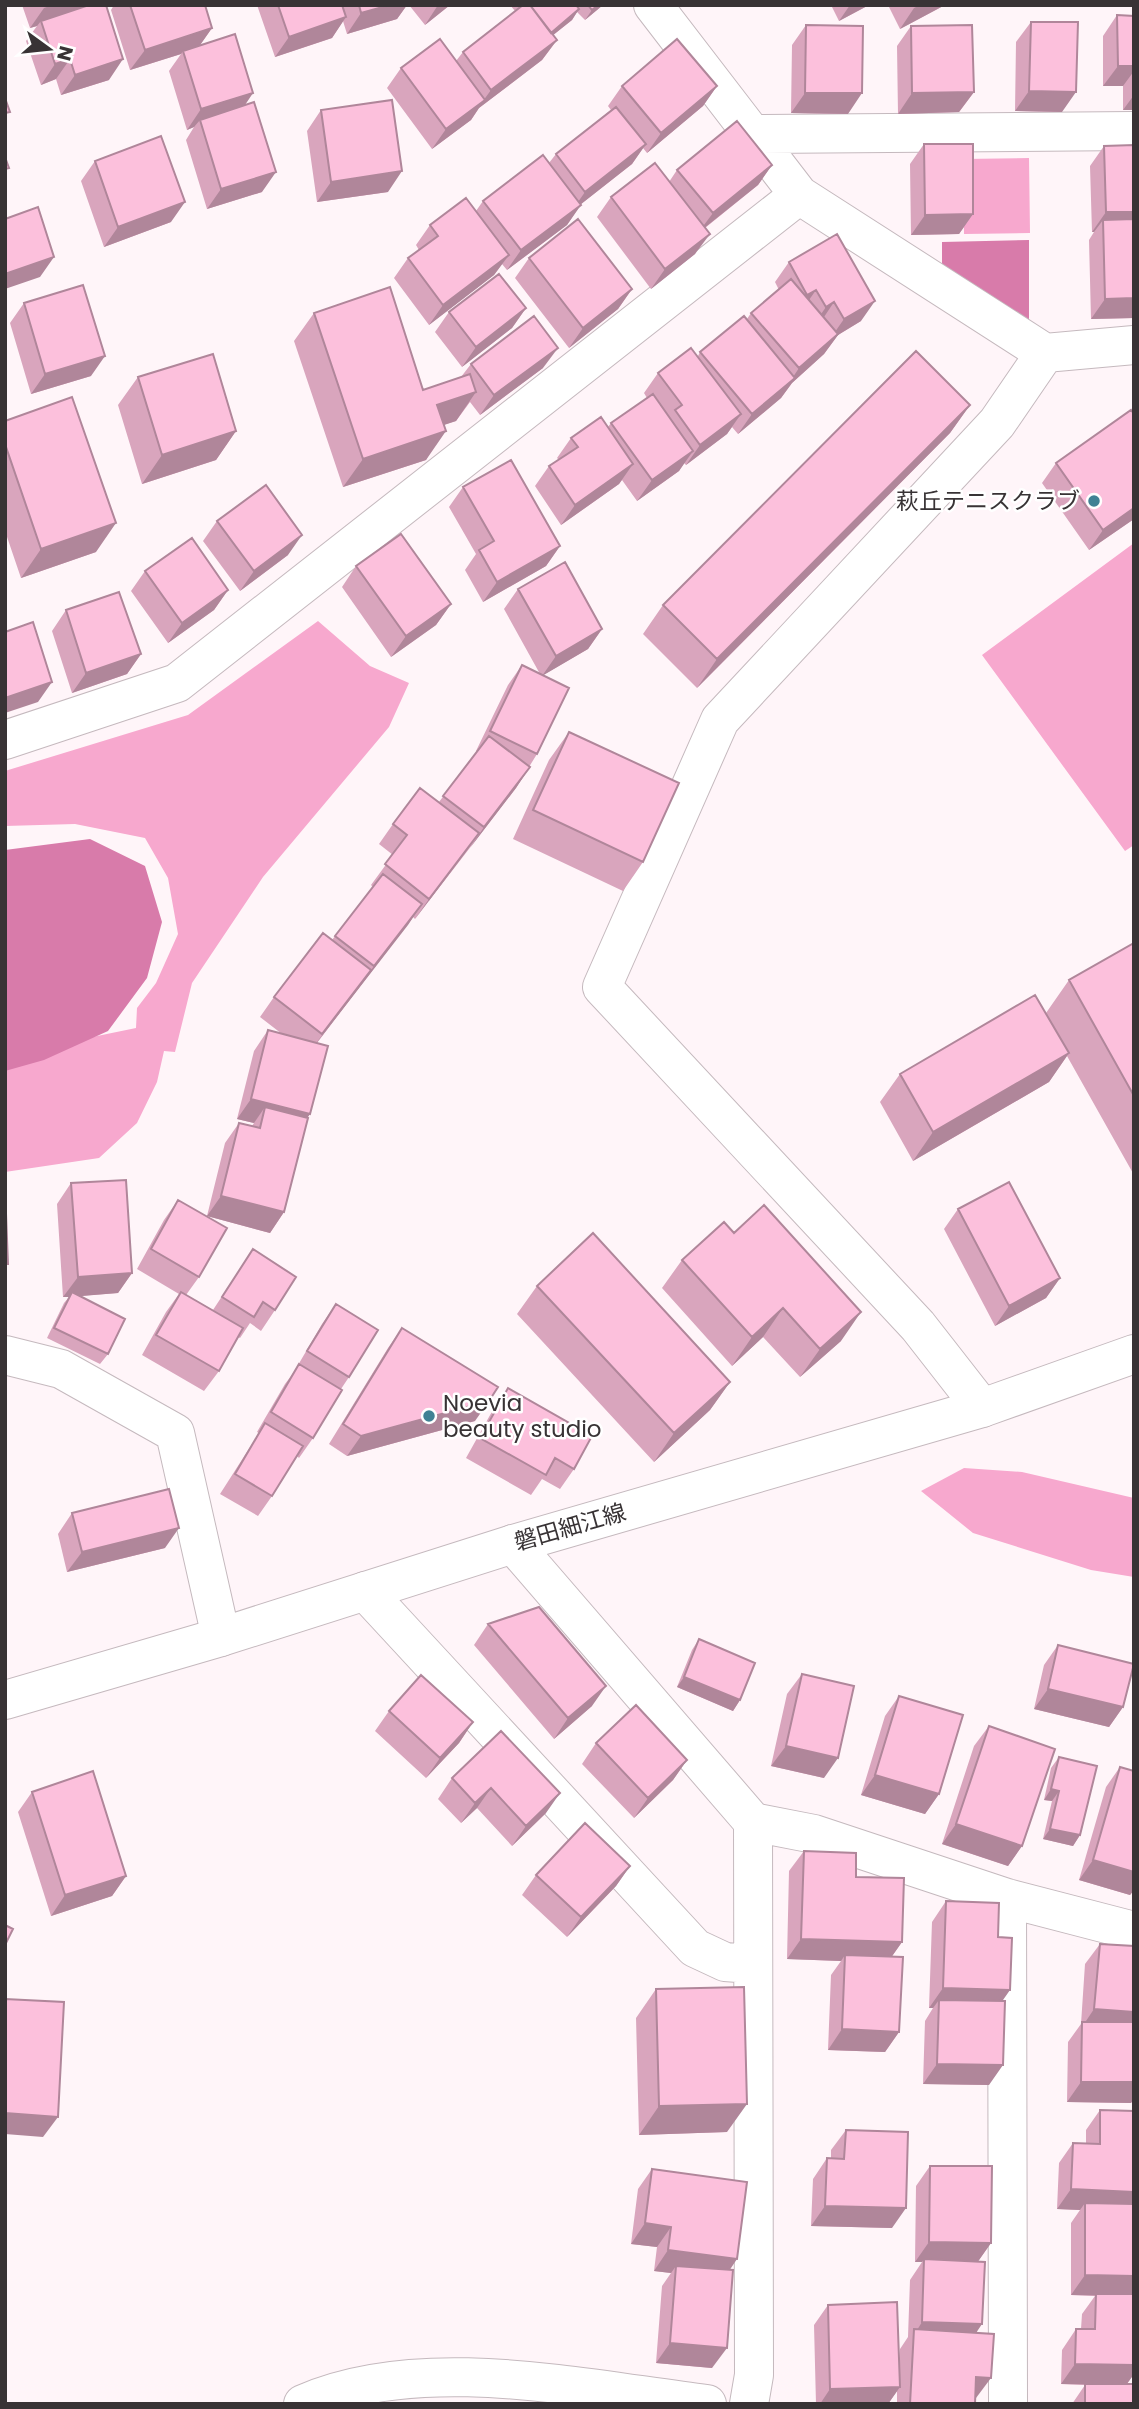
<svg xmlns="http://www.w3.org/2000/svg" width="1139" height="2409" viewBox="0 0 1139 2409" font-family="Poppins,'Noto Sans JP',sans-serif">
	<rect width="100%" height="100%" fill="#fff5f9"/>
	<path fill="#f7a8ce" d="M1029,158L1030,233L964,234L963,159Z
		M1134,543V845L1125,851L982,655Z
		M318,621L370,666L409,683L389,727L263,877L192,983L175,1052L164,1051L157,1082L137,1123L99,1158L5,1172V1055L136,1028L137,1008L156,983L178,934L168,878L145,838L75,824L5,826V771L188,715Z
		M964,1468L1022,1472L1134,1498V1577L1091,1570L973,1533L921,1491Z"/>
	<path fill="#d87baa" d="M1029,240V323L942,267V242Z
		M90,839L145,866L162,922L147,978L108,1031L44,1060L5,1071V850Z"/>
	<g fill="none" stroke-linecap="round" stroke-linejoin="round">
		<defs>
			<path id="minor" d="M653,5L799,195
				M750,134L1134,131
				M5,740L177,683L799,195L1045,353
				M5,1355L61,1369L175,1433L221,1637
				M982,1408L918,1326L602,987L720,720L997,423L1045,353L1134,345
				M513,1544L753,1822L814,1834L1007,1898L1134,1931
				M365,1591L695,1948L725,1962L752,1964
				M1007,1898L1008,2404
				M303,2404C420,2352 584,2389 707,2404
				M749,2404L754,2375L753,1822"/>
			<path id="major" d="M5,1700L221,1637L513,1544L982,1408L1134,1354"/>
		</defs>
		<use href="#minor" stroke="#c5b9be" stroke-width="40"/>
		<use href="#major" stroke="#c5b9be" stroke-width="40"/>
		<use href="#minor" stroke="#fff" stroke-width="38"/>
		<use href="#major" stroke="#fff" stroke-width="38"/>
	</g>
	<path fill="#d9a5bd" d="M22,5H106L109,80L61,95L56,79L41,85L26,41L37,26L30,28Z
		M114,5H205L212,28L200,45L245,105L262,192L207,209L186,140L194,127L187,130L169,71L181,54L130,70L111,10Z
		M257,5H407L397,19L347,34L343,21L332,38L275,57Z
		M409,5H450L425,25Z
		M510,5H603L585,20L577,12L572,20L553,35L557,40L542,60L479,108L471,120L432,149L387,88L401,68L456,61L463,52L515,11Z
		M831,5H869L839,21Z
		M888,5H945L900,29Z
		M1117,15L1134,16V110H1123V86H1103V36Z
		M1031,22L1062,112L1015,111L1016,42Z
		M806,25L848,114L791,113L792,45Z
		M911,26L974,92L959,112L898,114L897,46Z
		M622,86H717L703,106L647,153L643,148L632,164L581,204L567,225L507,270L502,264L494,275L429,325L394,278L408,258L419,250L416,245L430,225L476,211L483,201L549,163L556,154L611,110L608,106Z
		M321,110L388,192L317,202L307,131Z
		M924,144L973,214L959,234L911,235L910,164Z
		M1134,145V318L1091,319L1089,240L1094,232H1092L1090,166L1104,146Z
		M95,161L171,222L104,247L81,181Z
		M772,165L758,185L705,228L695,254L651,289L597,217L611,197L669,182L677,170Z
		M529,258L632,289L618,309L569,348L515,278Z
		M789,262L861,321L838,335L824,354L792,383L781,398L738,434L732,427L727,434L686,465L684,463L679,471L637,501L622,480L619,484L561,525L535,486L549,466L559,460L557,458L571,438L608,427L611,423L647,398L644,393L658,373L698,356L700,352L747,319L751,313L779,290L775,282Z
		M24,303L91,376L31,394L10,323Z
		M526,308L512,328L462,367L435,332L449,312Z
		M314,313L423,390L461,377L471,364L543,368L480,415L470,402L456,421L443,425L426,460L343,487L294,341Z
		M138,377L236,431L216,460L142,484L118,405Z
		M970,405L950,433L697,688L643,634L663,605Z
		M1134,414V519L1089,550L1042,483L1056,463Z
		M5,421L96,552L21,578L5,531Z
		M463,487L560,546L546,566L483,602L465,570L476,554L449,507Z
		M217,521L288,555L240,591L203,541Z
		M356,566L451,604L436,625L391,657L342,587Z
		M145,571L228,590L214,610L168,643L131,591Z
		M518,589L602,629L588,649L543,675L537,754L516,788L415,919L413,917L317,1043L310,1114L307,1118L284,1212L270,1233L207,1216L225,1143L239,1123L252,1126L254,1123L237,1119L254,1051L268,1030L282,1034L260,1017L274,997L332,940L373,887L371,885L393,855L379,844L393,824L439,802L477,752L476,751L508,685L522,665L540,674L504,609Z
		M66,610L141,654L127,674L72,693L52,631Z
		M569,732L643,862L623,891L513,839L549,760Z
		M1134,943V1175L1067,1056L1049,1082L913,1161L880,1102L900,1074L1046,1013L1069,980Z
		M71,1183L132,1273L118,1293L79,1296L108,1354L100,1364L47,1338L64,1303L69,1297H63L57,1204Z
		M178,1200L199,1277L186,1295L213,1310L253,1249L275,1310L261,1331L250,1323L240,1338L238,1337L219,1371L204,1391L142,1355L166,1312L179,1294L137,1269L164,1220Z
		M958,1209L1060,1278L1046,1298L995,1326L944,1229Z
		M724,1222L841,1341L800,1377L763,1337L732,1366L662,1288L682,1260Z
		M537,1286L730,1382L710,1410L654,1462L517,1314Z
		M336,1304L349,1377L341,1389L313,1438L299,1458L297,1456L272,1496L258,1516L220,1494L259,1433L257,1432L285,1384L294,1372L322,1324Z
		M402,1328L475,1421L347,1456L329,1444L388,1348Z
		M508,1388L574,1469L560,1489L542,1479L531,1495L466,1458L494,1408Z
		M72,1513L165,1548L67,1572L58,1534Z
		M488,1624L592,1706L554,1739L474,1645Z
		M699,1639L740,1700L733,1711L677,1687L692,1650Z
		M1058,1645L1123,1707L1109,1727L1034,1709L1044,1665Z
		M802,1674L824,1778L771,1766L787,1694Z
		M899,1696L939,1794L925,1814L861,1795L885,1716Z
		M389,1711L473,1722L459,1743L426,1778L375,1731Z
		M989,1726L1022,1846L1008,1866L942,1844L974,1746Z
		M501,1731L546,1813L512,1846L477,1808L461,1823L438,1799L452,1778Z
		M596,1743L687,1760L673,1780L634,1818L582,1764Z
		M1059,1757L1080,1835L1073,1846L1043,1839L1052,1801L1044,1800L1051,1768Z
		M1120,1767L1134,1771V1890L1130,1895L1079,1880L1106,1787Z
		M32,1792L126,1876L112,1896L51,1916L18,1812Z
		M804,1851L856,1877L902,1942L892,1956L899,2032L885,2052L828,2050L831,1975L841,1961L787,1959L789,1871Z
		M630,1866L616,1886L567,1937L522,1895L536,1875Z
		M946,1901L998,1937L1002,2001L989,2085L923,2084L925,2021L933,2008H929L932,1922Z
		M1100,1944L1134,1946V2099L1131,2103L1067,2102L1068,2042L1081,2024L1085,1964Z
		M656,1989L727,2132L639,2135L636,2018Z
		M1100,2110L1134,2111V2374L1127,2384L1134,2404H1072L1085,2385L1061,2384L1062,2350L1076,2329H1081L1082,2314L1095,2296L1071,2295V2223L1080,2210L1057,2209L1059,2163L1073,2143H1086V2130Z
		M846,2130L892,2228L811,2226L813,2179L827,2158L831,2159V2150Z
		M930,2166L991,2243L978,2261L976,2398H975V2404H897V2391L888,2404H816L814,2325L828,2305L899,2363L900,2349L908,2337L910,2280L922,2262H915L916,2186Z
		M652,2169L730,2270L712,2368L656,2363L662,2286L671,2273L654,2271L657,2247L631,2244L638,2189Z"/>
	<path fill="#b0869a" d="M52,5H94L41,21L37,26L30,28L44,8Z
		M390,5H407L397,19L347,34L361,13Z
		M438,5H450L425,25Z
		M598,5H603L585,20L592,10Z
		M850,5H869L839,21Z
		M920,5H945L900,29L914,8Z
		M579,9L572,20L542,44L550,34Z
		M346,17L332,38L275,57L289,37Z
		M212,28L198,48L183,51L181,54L130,70L145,50Z
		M557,40L542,60L479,108L471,120L432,149L446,129L483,101L491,90Z
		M70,59L56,79L41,85L55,64Z
		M123,59L109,80L61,95L75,75Z
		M1118,66H1134V71L1123,86H1103Z
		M717,86L703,106L647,153L661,133Z
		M1029,91L1076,92L1062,112L1015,111Z
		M974,92L959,112L898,114L912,93Z
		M253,93L239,114L200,120L194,127L187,130L201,109Z
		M805,93H862L848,114L791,113Z
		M1134,95V110H1123Z
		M646,144L632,164L571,212L585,192Z
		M772,165L758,185L698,233L713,213Z
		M402,171L388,192L317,202L331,182Z
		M276,172L262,192L207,209L221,189Z
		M185,202L171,222L104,247L118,227Z
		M581,205L567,225L507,270L521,250Z
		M1106,212H1134V232L1103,220L1094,232H1092Z
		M973,214L959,234L911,235L925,215Z
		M710,234L695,254L651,289L665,269Z
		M509,255L494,275L429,325L443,305Z
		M54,257L40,277L5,289V274Z
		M632,289L618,309L569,348L583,328Z
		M816,290L802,310L793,315L807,295Z
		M1134,298V318L1091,319L1105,299Z
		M875,301L861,321L838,335L824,354L792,383L781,398L738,434L752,414L789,383L799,368L830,339L844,319Z
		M834,302L820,323L812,327L826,307Z
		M526,308L512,328L462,367L476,347Z
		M558,348L543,368L480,415L494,395Z
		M105,356L91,376L31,394L45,374Z
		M476,392L456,421L417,434L437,405Z
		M970,405L950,433L697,688L717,659Z
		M741,414L727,434L686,465L700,445Z
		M236,431L216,460L142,484L162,455Z
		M446,431L426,460L343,487L363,459Z
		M693,451L679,471L637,501L652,480Z
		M633,464L619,484L561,525L575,505Z
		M1134,508V519L1089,550L1103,530Z
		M116,523L96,552L21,578L41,549Z
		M302,535L288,555L240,591L254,571Z
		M560,546L546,566L483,602L497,582Z
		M228,590L214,610L168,643L182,623Z
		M451,604L436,625L391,657L406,636Z
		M602,629L588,649L542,676L556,656Z
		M141,654L127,674L72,693L86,673Z
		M52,682L38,702L5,713V698Z
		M530,767L516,788L470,848L484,827Z
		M479,833L465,853L415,919L429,899Z
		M422,904L408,925L308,1054L374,966Z
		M1069,1053L1049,1082L913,1161L933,1132Z
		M251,1099L310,1114L296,1134L265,1107L254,1123L237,1119Z
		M221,1196L284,1212L270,1233L207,1216Z
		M132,1273L118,1293L70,1297L72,1292L69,1297H63L78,1277Z
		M1060,1278L1046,1298L995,1326L1009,1306Z
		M783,1308L763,1337L732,1366L752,1337Z
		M861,1312L841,1341L800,1377L820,1349Z
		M730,1382L710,1410L654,1462L674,1433Z
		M489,1401L475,1421L347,1456L361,1436Z
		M179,1528L165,1548L67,1572L82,1552Z
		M684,1677L740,1700L733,1711L677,1687Z
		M606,1686L592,1706L554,1739L568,1718Z
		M1048,1689L1123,1707L1109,1727L1034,1709Z
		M473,1722L459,1743L426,1778L440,1758Z
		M786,1746L838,1758L824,1778L771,1766Z
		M687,1760L673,1780L634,1818L648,1798Z
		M875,1775L939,1794L925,1814L861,1795Z
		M491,1788L477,1808L461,1823L475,1803Z
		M1051,1789L1059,1791L1052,1801L1044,1800Z
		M560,1793L546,1813L512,1846L526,1826Z
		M956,1824L1022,1846L1008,1866L942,1844Z
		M1050,1829L1080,1835L1073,1846L1043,1839Z
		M1093,1860L1134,1872V1890L1130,1895L1079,1880Z
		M630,1866L616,1886L567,1937L581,1917Z
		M126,1876L112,1896L51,1916L65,1895Z
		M801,1939L902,1942L888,1962L845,1955L841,1961L787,1959Z
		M943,1988L1010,1990L996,2010L939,2000L933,2008H929Z
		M1094,2009L1134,2012V2033L1082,2027Z
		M842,2029L899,2032L885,2052L828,2050Z
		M937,2064L1003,2065L989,2085L923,2084Z
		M1081,2082H1134V2099L1131,2103L1067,2102Z
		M747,2104L727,2132L639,2135L659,2106Z
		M5,2113L58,2117L43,2137L5,2134Z
		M1071,2189L1134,2192V2212L1085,2203L1080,2210L1057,2209Z
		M825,2206L906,2208L892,2228L811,2226Z
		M645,2223L671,2227L657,2247L631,2244Z
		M929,2242L991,2243L977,2263L924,2259L922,2262H915Z
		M668,2250L737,2259L723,2280L676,2266L671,2273L654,2271Z
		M1085,2275L1134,2276V2296L1071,2295Z
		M922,2322L982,2324L968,2345L914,2335Z
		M670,2343L727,2348L712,2368L656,2363Z
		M1075,2364L1134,2365V2374L1126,2385L1061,2384Z
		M976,2377L991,2378L976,2398L962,2397Z
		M900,2387L888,2404H820L830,2389Z"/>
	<path fill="#fcc0dc" stroke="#b0869a" stroke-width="2" d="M89,5H106L123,59L75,75L70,59L55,64L41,21Z
		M130,5H205L212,28L145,50Z
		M278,5H342L346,17L289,37Z
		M359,5H390L361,13Z
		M523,5H530L557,40L491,90L463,52Z
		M530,5H576L579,9L551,33Z
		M588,5H598L592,10Z
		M1117,15L1134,16V66H1118Z
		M1031,22H1078L1076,92L1029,91Z
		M806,25L863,26L862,93H805Z
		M972,25L974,92L912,93L911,26Z
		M235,34L253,93L201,109L183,51Z
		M440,39L485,100L446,129L401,68Z
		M677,39L717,86L661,133L622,86Z
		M5,98L10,112L5,113Z
		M392,100L402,171L331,182L321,110Z
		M254,102L276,172L221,189L200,120Z
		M616,107L646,144L585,192L556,154Z
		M737,121L772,165L713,213L677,170Z
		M161,136L185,202L118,227L95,161Z
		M924,144H973V214L925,215Z
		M1134,145V212H1106L1104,146Z
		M543,155L581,205L521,250L483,201Z
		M5,157L9,168L5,169Z
		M655,163L710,234L665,269L611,197Z
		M466,198L509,255L443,305L408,258L438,236L430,225Z
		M38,207L54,257L5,274V219Z
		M578,219L632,289L583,328L529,258Z
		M1134,219V298L1105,299L1103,220Z
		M837,234L875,301L844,319L834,302L826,307L816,290L807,295L789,262Z
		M499,274L526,308L476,347L449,312Z
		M791,279L838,334L799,368L751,313Z
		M83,285L105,356L45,374L24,303Z
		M390,287L423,390L470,374L476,392L437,405L446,431L363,459L314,313Z
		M534,316L558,348L494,395L471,364Z
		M744,316L795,378L752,414L700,352Z
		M691,348L741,414L700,445L675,410L682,405L658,373Z
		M916,351L970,405L717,659L663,605Z
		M213,354L236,431L162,455L138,377Z
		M653,394L693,451L652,480L611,423Z
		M72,397L116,523L41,549L5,444V421Z
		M1131,410L1134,414V508L1103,530L1056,463Z
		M601,417L633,464L575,505L549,466L578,447L571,438Z
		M511,460L560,546L497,582L479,550L494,541L463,487Z
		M266,485L302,535L254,571L217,521Z
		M401,534L451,604L406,636L356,566Z
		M192,538L228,590L182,623L145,571Z
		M565,562L602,629L556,656L518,589Z
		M119,592L141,654L86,673L66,610Z
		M33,622L52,682L5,698V632Z
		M522,665L569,688L537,754L490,731Z
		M569,732L679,783L643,862L533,810Z
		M489,736L530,767L484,827L443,796Z
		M420,788L479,833L429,899L385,864L407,835L393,824Z
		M383,874L422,904L374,966L335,936Z
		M323,933L371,970L322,1034L274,997Z
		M1134,943V1096L1069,980Z
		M1035,995L1069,1053L933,1132L900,1074Z
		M268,1030L328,1046L310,1114L251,1099Z
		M265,1107L308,1118L284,1212L221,1196L239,1123L260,1128Z
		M126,1180L132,1273L78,1277L71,1183Z
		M1009,1182L1060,1278L1009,1306L958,1209Z
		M5,1188L8,1264H5Z
		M178,1200L227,1228L199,1277L151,1249Z
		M764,1205L861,1312L820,1349L783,1308L752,1337L682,1260L724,1222L734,1233Z
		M593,1233L730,1382L674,1433L537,1286Z
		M253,1249L296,1277L275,1310L263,1302L254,1317L222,1297Z
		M72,1292L125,1319L108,1354L54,1328Z
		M181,1292L243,1328L219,1371L156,1335Z
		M336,1304L378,1330L349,1377L307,1351Z
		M402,1328L498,1387L489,1401L361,1436L343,1424Z
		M299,1364L342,1390L313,1438L271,1412Z
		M508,1388L592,1436L574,1469L555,1458L546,1475L480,1438Z
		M265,1423L303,1446L272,1496L235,1474Z
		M169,1489L179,1528L82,1552L72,1513Z
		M539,1607L606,1686L568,1718L488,1624Z
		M699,1639L755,1663L740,1700L684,1677Z
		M1058,1645L1134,1664L1123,1707L1048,1689Z
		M802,1674L854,1686L838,1758L786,1746Z
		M421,1675L473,1722L440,1758L389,1711Z
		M899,1696L963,1715L939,1794L875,1775Z
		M636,1705L687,1760L648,1798L596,1743Z
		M989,1726L1055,1749L1022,1846L956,1824Z
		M501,1731L560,1793L526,1826L491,1788L475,1803L452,1778Z
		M1059,1757L1097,1766L1080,1835L1050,1829L1059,1791L1051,1789Z
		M1120,1767L1134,1771V1872L1093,1860Z
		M93,1771L126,1876L65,1895L32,1792Z
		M585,1823L630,1866L581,1917L536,1875Z
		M804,1851L856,1853V1877L904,1878L902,1942L801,1939Z
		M946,1901L999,1903L998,1937L1012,1938L1010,1990L943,1988Z
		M5,1925L13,1929L5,1945Z
		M1100,1944L1134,1946V2012L1094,2009Z
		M845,1955L903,1957L899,2032L842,2029Z
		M744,1987L747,2104L659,2106L656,1989Z
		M5,1999L64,2002L58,2117L5,2113Z
		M939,2000L1005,2001L1003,2065L937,2064Z
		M1082,2022H1134V2082H1081Z
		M1100,2110L1134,2111V2192L1071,2189L1073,2143L1100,2144Z
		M846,2130L908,2132L906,2208L825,2206L827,2158L844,2159Z
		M930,2166H992L991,2243L929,2242Z
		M652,2169L747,2182L737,2259L668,2250L671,2227L645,2223Z
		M1085,2203L1134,2204V2276L1085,2275Z
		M924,2259L985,2262L982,2324L922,2322Z
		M676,2266L733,2270L727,2348L670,2343Z
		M1096,2294H1134V2365L1075,2364L1076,2329H1095Z
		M897,2302L900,2387L830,2389L828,2305Z
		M914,2329L994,2334L991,2378L976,2377L975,2404H910Z
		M1085,2384H1134V2404H1085Z"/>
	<g fill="#408194" stroke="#fff" stroke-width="2.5">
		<circle cx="1094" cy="501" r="7"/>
		<circle cx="429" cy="1416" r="7"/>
	</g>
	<g text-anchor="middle" stroke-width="5" stroke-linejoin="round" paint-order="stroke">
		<g font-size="23" fill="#383335" stroke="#fff" text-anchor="end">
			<text x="1080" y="509">萩丘テニスクラブ</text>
			<text x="443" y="1411" text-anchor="start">Noevia<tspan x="443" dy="26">beauty studio</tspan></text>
		</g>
		<g font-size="23" fill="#383335" stroke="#fff">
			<text transform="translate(570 1527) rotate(-16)" y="8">磐田細江線</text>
		</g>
	</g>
	<rect width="1139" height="2409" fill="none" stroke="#383335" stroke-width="14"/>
	<g transform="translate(49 49) rotate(105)" stroke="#ffffff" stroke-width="5" paint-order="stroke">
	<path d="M0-5L12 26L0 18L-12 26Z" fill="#383335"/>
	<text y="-10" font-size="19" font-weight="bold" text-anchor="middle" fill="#383335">N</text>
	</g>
</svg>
